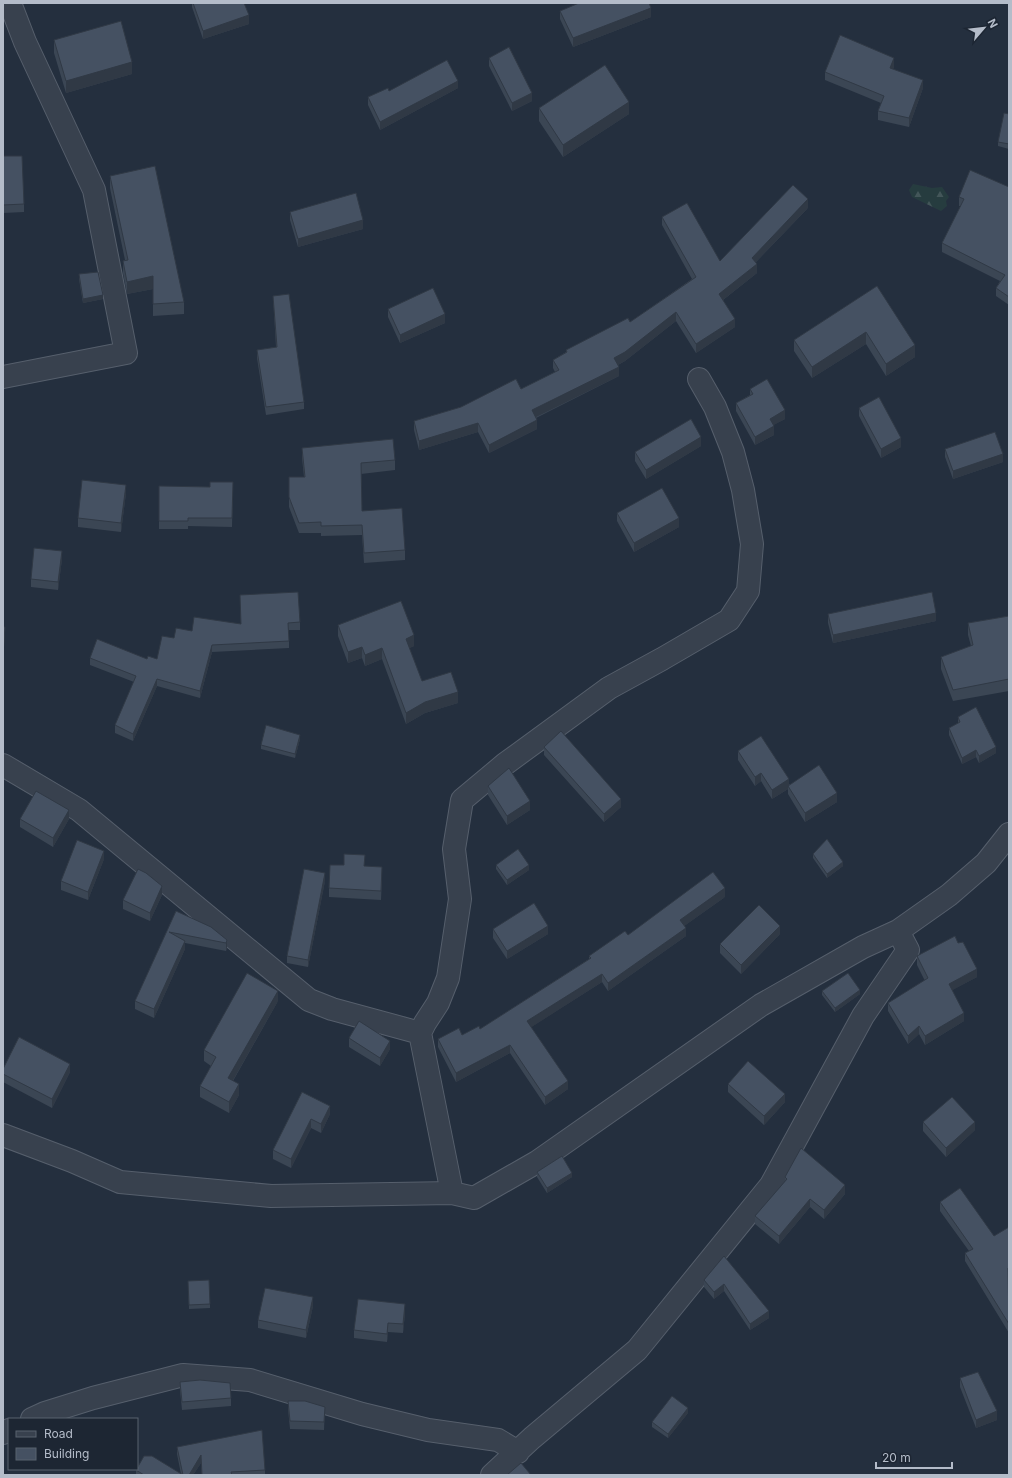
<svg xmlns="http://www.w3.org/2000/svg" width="1012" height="1478" viewBox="0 0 1012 1478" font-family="Inter,sans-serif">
	<defs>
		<pattern id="forest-firs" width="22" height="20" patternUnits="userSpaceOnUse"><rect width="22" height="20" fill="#263c3f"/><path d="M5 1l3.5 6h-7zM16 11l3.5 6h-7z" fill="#435659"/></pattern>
	</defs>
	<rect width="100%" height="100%" fill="#242f3e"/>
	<path fill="url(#forest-firs)" d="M913,184L932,188L942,187L949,197L946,201L947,206L941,211L912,197L909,190Z"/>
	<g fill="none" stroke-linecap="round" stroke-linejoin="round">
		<defs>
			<path id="minor" d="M3,377L126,353L94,190L25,42L10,3
				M3,765L79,810L309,1000L332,1009L420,1033
				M3,1135L72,1161L120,1182L271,1196L452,1193L474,1198L537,1162L761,1005L863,947L898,931L949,895L986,863L1009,834
				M452,1193L420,1033L425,1023L438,1003L448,978L460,899L454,849L462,800L505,764L609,688L662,659L729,620L748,591L752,544L743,490L733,452L715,407L699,379
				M32,1419L45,1413L93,1398L183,1375L250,1380L362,1414L428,1430L498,1440L518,1452
				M3,1433L9,1430
				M492,1475L532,1438L637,1350L771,1185L863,1016L908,950L898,931"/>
		</defs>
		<use href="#minor" stroke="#565f6c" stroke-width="24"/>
		<use href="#minor" stroke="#38414e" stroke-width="22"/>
	</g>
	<path fill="#3b4654" d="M192,3H244L249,24L203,39L192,7Z
		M560,11L651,17L573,47L560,19Z
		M54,40L132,74L66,93L54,53Z
		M489,58L532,101L512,111L489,66Z
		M894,67L893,69L923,88L909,127L878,120V111L881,103L825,80V72Z
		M458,88L380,130L368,105V97L389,91Z
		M539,108L629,114L563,157L539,121Z
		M1009,114V149L998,146V142Z
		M3,156L24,204V212L3,213Z
		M110,176L184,302V314L153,316V289L127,294L123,273V261L125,260L110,188Z
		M1009,187V305L996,296V288L1000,281L942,252V243L961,206H959V197Z
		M808,208L756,262L757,273L723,300L735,327L696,353L676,321L625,361L618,365L619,376L536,418L537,429L489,453L478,432L419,450L414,430V421L521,389L555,372L553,368V360L566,352V350L630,322L692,279L662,225V217L720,261Z
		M290,212L363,229L298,247L290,220Z
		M79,274L103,299L83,303L79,279Z
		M877,286L915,357L886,376L866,344L812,378L794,351V340Z
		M273,296L304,402V409L266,415L257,358V350L276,347Z
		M388,309L445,323L400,343L388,317Z
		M750,389L785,419L773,425L774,435L755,445L736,411V403L750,395Z
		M859,408L901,447L881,458L859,416Z
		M701,446L646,479L635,461V452Z
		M302,448L395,460V470L361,474L362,511L405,550V560L364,563L362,535L321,536V533H299L289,507V477H304L302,458Z
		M945,449L1003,462L953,479L945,457Z
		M233,482L232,527L188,526V529H159V486L210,487Z
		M126,493L121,532L78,527V518Z
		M617,513L679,527L634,552L617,521Z
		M62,559L58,590L31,587V579Z
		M240,595L300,622V630H289V648L212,652L200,698L157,686L133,741L115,733V725L134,682L90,665V658L157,659L174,638L192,631L241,624Z
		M828,614L936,621L833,643L828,623Z
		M1009,616V691L953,701L941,669V657L971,646L968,635V623Z
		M338,625L414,646L409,648L422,681L458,703L425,713L406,724L382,659L365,666L362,658L348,663L338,636Z
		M958,717L996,753L979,763L976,757L962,764L949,735V728L958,723Z
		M300,739L295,758L261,749V745Z
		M544,747L621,807L604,822L544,755Z
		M738,751L789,784L837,802L805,822L788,794V789L772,799L761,781L755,786L738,760Z
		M488,786L530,810L507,825L488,795Z
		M20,819H69L53,847L20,827Z
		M813,854L843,866L827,878L813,858Z
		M104,859L88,900L61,890V881Z
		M496,865L529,870L507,885L496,869Z
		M365,866L382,876L381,900L329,897V888Z
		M325,881L308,967L287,963V956Z
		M162,895L150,921L123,909V900Z
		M725,897L684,926L686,936L608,991L602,982L531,1027L568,1089L545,1105L510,1053L456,1082L438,1047V1039L462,1035L480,1029L589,959V956L628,935Z
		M176,911L227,940V948L226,951L185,943V949L154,1018L135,1009V1001Z
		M493,929L548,934L507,959L493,938Z
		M780,934L741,974L720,953V944Z
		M917,956L977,977L952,990L964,1021L925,1045L919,1034L908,1044L888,1011V1003L925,981L917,965Z
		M822,991L860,994L835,1012L822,995Z
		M278,1001L233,1081L239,1095L229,1113L200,1097V1086L211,1066L204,1061V1050Z
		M349,1038L390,1049L380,1066L349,1047Z
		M3,1069L70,1072L52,1108L3,1082Z
		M728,1084L785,1102L764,1125L728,1092Z
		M302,1092L330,1114L321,1133L311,1128L291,1168L273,1159V1150Z
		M923,1122L975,1130L946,1157L923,1131Z
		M537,1172L572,1177L547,1193L537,1177Z
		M785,1177L845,1194L824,1219L810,1207L779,1244L755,1224V1216L785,1182Z
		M940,1202L994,1236L1008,1276L1009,1333L965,1261V1253L969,1251L940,1211Z
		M724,1256L769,1318L750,1330L724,1291L714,1299L704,1287V1280Z
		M188,1281L210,1304V1308L189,1309Z
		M313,1306L306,1338L258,1328V1320Z
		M405,1313L403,1333L388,1332L387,1342L354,1338V1330Z
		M960,1378L997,1420L976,1428L960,1387Z
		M180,1382L231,1398V1406L182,1410L180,1390Z
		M288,1401L325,1407L324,1430L290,1429L288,1409Z
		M688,1413L668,1438L652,1427V1422Z
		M177,1447L265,1470V1475H202L201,1463L193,1475H136V1470L181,1474L177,1454Z"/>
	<path fill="#303945" d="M651,8V17L573,47V38Z
		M249,15V24L203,39V31Z
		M894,58V67L890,77V68Z
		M132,62V74L66,93V81Z
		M923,80V88L909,127V118Z
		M458,81V88L380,130V122Z
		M532,93V101L512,111V103Z
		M629,102V114L563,157V145Z
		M808,199V208L752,266V258Z
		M363,220V229L298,247V239Z
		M757,264V273L719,303V294Z
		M153,276V289L127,294V282Z
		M103,295V299L83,303V299Z
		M676,312V321L625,361L614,367V358Z
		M445,314V323L400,343V335Z
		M735,319V327L696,353V344Z
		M866,332V344L812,378V367Z
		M915,345V357L886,376V364Z
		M619,367V376L532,419V410Z
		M785,410V419L770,427V419Z
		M537,420V429L489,453V445Z
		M478,423V432L419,450V441Z
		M774,426V435L755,445V437Z
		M701,437V446L646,479V470Z
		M901,438V447L881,458V449Z
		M1003,454V462L953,479V471Z
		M126,485V493L121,532V523Z
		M679,518V527L634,552V543Z
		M62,551V559L58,590V582Z
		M936,613V621L833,643V635Z
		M5,627V635L3,661V653Z
		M414,635V646L406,650V639Z
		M212,645V652L200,698V691Z
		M362,647V658L348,663V652Z
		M382,648V659L365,666V655Z
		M157,679V686L133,741V734Z
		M458,692V703L425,713L406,724V713L425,702Z
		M300,735V739L295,758V754Z
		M996,747V753L979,763V756Z
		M976,750V757L962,764V758Z
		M761,773V781L755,786V777Z
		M789,779V788L788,786V789L772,799V790Z
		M837,793V802L805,822V813Z
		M621,799V807L604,822V814Z
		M530,801V810L507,825V816Z
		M69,810V819L53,847V838Z
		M104,851V859L88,900V892Z
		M843,862V866L827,878V874Z
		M529,865V870L507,885V880Z
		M325,873V881L308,967V960Z
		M162,886V895L150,921V913Z
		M725,888V897L680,929V920Z
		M548,926V934L507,959V951Z
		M780,926V934L741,974V965Z
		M686,928V936L608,991V983Z
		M227,940V948L226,951V943Z
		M185,941V949L154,1018V1009Z
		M977,969V977L949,992V984Z
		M602,974V982L527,1030V1021Z
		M860,990V994L835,1012V1008Z
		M278,991V1001L228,1089V1078Z
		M964,1013V1021L925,1045V1036Z
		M919,1026V1034L908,1044V1036Z
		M390,1041V1049L380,1066V1058Z
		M510,1045V1053L456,1082V1073Z
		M70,1064V1072L52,1108V1099Z
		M568,1081V1089L545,1105V1097Z
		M239,1084V1095L229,1113V1102Z
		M785,1094V1102L764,1125V1116Z
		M330,1106V1114L321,1133V1124Z
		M311,1119V1128L291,1168V1159Z
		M975,1122V1130L946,1157V1148Z
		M572,1173V1177L547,1193V1188Z
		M845,1185V1194L824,1219V1210Z
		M810,1199V1207L779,1244V1236Z
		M1008,1268H1009V1276L1008,1277Z
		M724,1284V1291L714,1299V1292Z
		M313,1297V1306L306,1338V1330Z
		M405,1304V1313L403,1333V1324Z
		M769,1311V1318L750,1330V1324Z
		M388,1323V1332L387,1342V1334Z
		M688,1408V1413L668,1438V1434Z
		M997,1411V1420L976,1428V1420Z
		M201,1455V1463L193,1475H189Z"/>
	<path fill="#455162" stroke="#303945" d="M193,3H244L249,15L203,31Z
		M579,3H649L651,8L573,38L560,11Z
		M121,21L132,62L66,81L54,40Z
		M840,35L894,58L890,68L923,80L909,118L878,111L884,96L825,72Z
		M509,47L532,93L512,103L489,58Z
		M447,60L458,81L380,122L368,97L388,88L389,91Z
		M605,65L629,102L563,145L539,108Z
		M1004,113L1009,114V144L998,142Z
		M3,156H22L24,204L3,205Z
		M155,166L184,302L153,304V276L127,282L123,261L128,260L110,176Z
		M970,170L1009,187V297L996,288L1005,275L942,243L964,199L959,197Z
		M793,185L808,199L752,258L757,264L719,294L735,319L696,344L676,312L625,352L614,358L619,367L532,410L537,420L489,445L478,423L419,441L414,421L461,407L516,379L521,389L559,370L553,360L567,352L566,350L628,318L630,322L696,277L662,217L687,203L720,261Z
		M356,193L363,220L298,239L290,212Z
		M98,272L103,295L83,299L79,274Z
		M877,286L915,345L886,364L866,332L812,367L794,340Z
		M433,288L445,314L400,335L388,309Z
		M289,294L304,402L266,407L257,350L277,347L273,296Z
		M767,379L785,410L770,419L774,426L755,437L736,403L753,394L750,389Z
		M879,397L901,438L881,449L859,408Z
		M691,419L701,437L646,470L635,452Z
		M995,432L1003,454L953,471L945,449Z
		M393,439L395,460L361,463L362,511L402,508L405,550L364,553L362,525L321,526V522L299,523L289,497V477H305L302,448Z
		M82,480L126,485L121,523L78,518Z
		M210,482H233L232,518H188V521H159V486L210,487Z
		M662,488L679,518L634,543L617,513Z
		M34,548L62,551L58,582L31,579Z
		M298,592L300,622L288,623L289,641L212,645L200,691L157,679L133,734L115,725L136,676L90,658L97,639L147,659L148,656L157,659L162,636L174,638L176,628L192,631L194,617L241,624L240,595Z
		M932,592L936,613L833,635L828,614Z
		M401,601L414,635L406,639L422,681L451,672L458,692L425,702L406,713L382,648L365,655L362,647L348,652L338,625Z
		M1009,616V679L953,690L941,657L973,645L968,623Z
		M3,627H5L3,653Z
		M976,707L996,747L979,756L976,750L962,758L949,728L960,722L958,717Z
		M266,725L300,735L295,754L261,745Z
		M561,731L621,799L604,814L544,747Z
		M761,736L789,779L772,790L761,773L755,777L738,751Z
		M819,765L837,793L805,813L788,786Z
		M509,768L530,801L507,816L488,786Z
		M36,791L69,810L53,838L20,819Z
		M827,839L843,862L827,874L813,854Z
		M77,840L104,851L88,892L61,881Z
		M518,849L529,865L507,880L496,865Z
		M344,854L365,855L364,866L382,867L381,891L329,888L330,865H344Z
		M138,869L146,873L162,886L150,913L123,900Z
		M304,869L325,873L308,960L287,956Z
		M713,872L725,888L680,920L686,928L608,983L602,974L527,1021L568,1081L545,1097L510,1045L456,1073L438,1039L459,1028L462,1035L479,1026L480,1029L591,958L589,956L625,931L628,935Z
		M534,903L548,926L507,951L493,929Z
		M759,905L780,926L741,965L720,944Z
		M176,911L211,927L227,940L226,943L169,932L185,941L154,1009L135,1001Z
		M955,936L958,943L963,942L977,969L949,984L964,1013L925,1036L919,1026L908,1036L888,1003L928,978L917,956Z
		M247,973L278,991L228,1078L239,1084L229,1102L200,1086L216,1057L204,1050Z
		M848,973L860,990L835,1008L822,991Z
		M359,1021L390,1041L380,1058L349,1038Z
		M19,1037L70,1064L52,1099L3,1074V1069Z
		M748,1061L785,1094L764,1116L728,1084Z
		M302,1092L330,1106L321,1124L311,1119L291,1159L273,1150Z
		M952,1097L975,1122L946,1148L923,1122Z
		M801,1148L845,1185L824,1210L810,1199L779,1236L755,1216L787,1179L785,1177Z
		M562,1156L572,1173L547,1188L537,1172Z
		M960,1188L994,1236L1009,1227V1268H1008L1009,1324L965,1253L973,1249L940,1202Z
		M724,1256L769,1311L750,1324L724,1284L714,1292L704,1280Z
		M209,1280L210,1304L189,1305L188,1281Z
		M265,1288L313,1297L306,1330L258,1320Z
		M358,1299L405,1304L403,1324L388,1323L387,1334L354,1330Z
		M978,1372L997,1411L976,1420L960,1378Z
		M200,1380L230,1383L231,1398L182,1402L180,1382Z
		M672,1396L688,1408L668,1434L652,1422Z
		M288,1401H305L325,1407L324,1422L290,1421Z
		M262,1430L265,1470L231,1472L232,1475H202L201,1455L189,1475H183L177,1447Z
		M144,1456H152L183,1475H144L136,1470Z
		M521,1463L531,1475H507Z"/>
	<rect width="1012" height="1478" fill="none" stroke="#b4bcc9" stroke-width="8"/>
	<rect x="8" y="1418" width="130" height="52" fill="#1d2633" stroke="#59626f"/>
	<rect x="16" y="1431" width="20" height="6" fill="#38414e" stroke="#59626f"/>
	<text x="44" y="1438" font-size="12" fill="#b4bcc9">Road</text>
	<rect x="16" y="1448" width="20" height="12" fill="#455162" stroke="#59626f"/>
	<text x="44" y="1458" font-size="12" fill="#b4bcc9">Building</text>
	<g transform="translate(984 28) rotate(62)" stroke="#1d2633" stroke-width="3" paint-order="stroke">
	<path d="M0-3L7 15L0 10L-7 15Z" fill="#b4bcc9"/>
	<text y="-6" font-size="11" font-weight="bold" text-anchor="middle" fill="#b4bcc9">N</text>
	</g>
	<path d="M876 1462v6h76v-6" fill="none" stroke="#b4bcc9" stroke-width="2"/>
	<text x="882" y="1462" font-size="12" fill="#b4bcc9" stroke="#1d2633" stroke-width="3" paint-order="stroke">20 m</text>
</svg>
